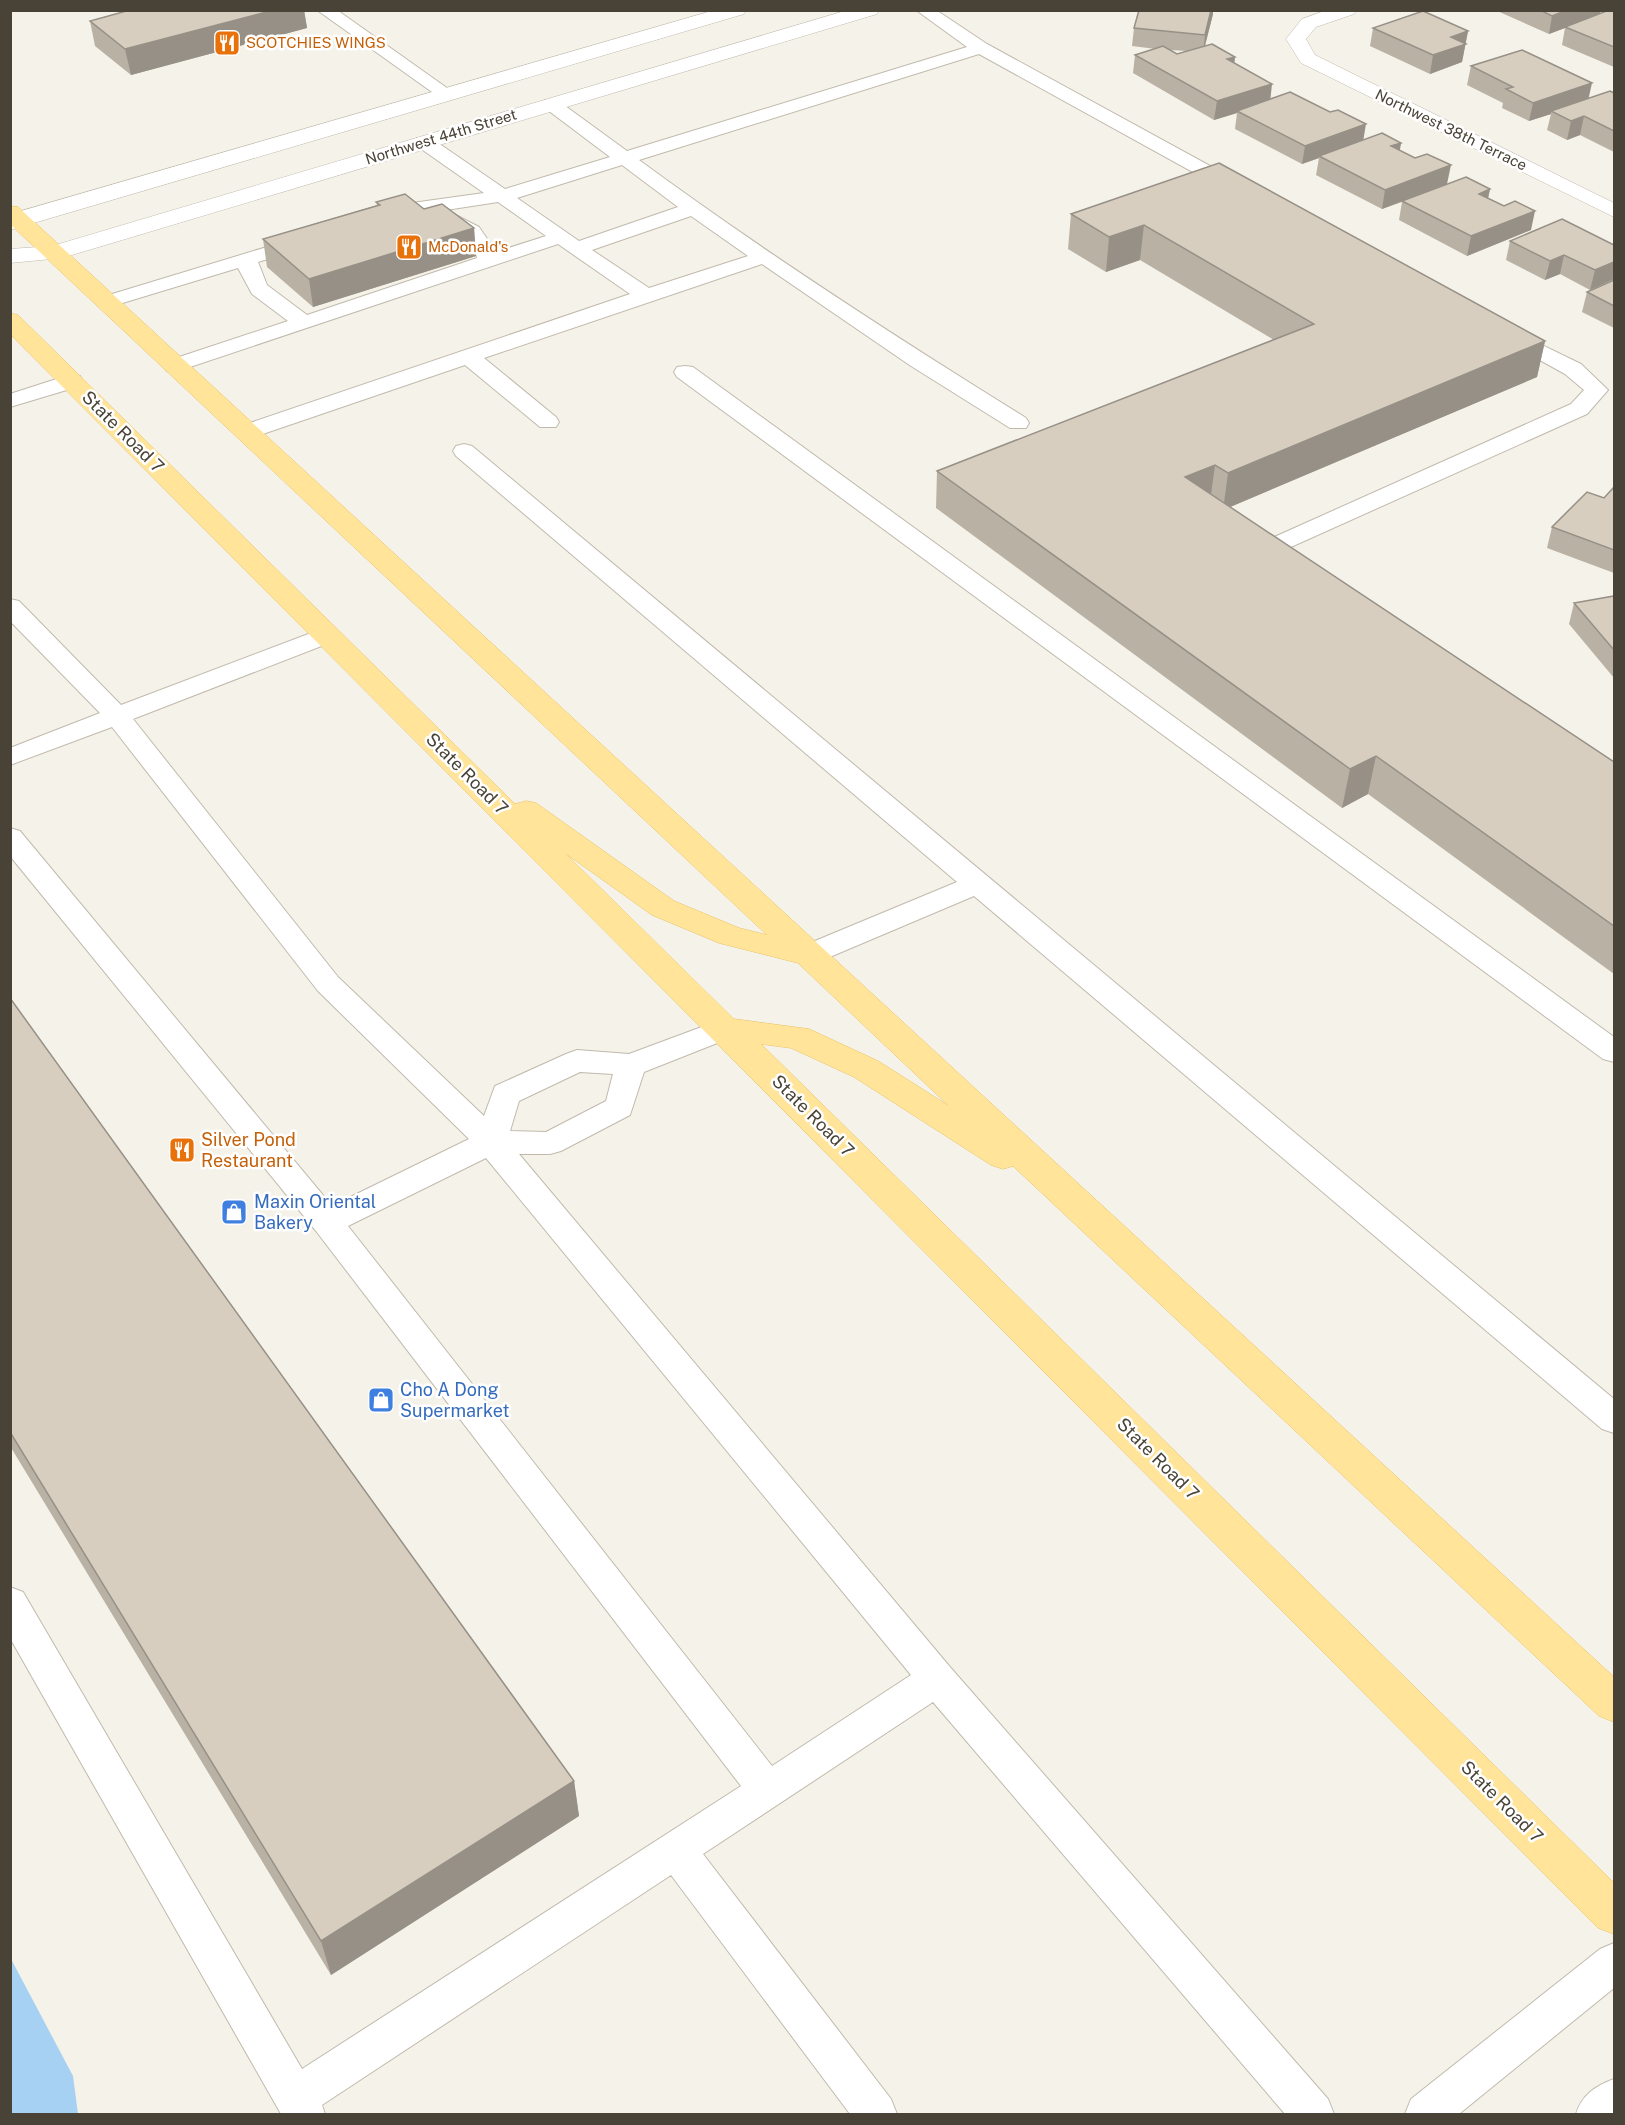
<svg xmlns="http://www.w3.org/2000/svg" width="1625" height="2125" viewBox="0 0 1625 2125" font-family="'Public Sans',sans-serif">
	<rect width="100%" height="100%" fill="#f5f2ea"/>
	<path fill="#a6d1f2" d="M10,1957L73,2076L78,2114H11Z"/>
	<g fill="none" stroke-linecap="round" stroke-linejoin="round">
		<defs>
			<path id="service" d="M317,10H337L454,93L451,97H439Z
				M916,10H936L987,44L1243,184L1246,188L1243,192H1229L979,54L639,160C764,252 894,336 1026,418L1029,423L1026,428H1010L911,366L762,264L484,358L556,417L559,422L556,427H540L465,365L254,437H238L235,432L238,427L630,294L558,244L175,372L167,371L164,366L167,361L288,321L252,294L238,268L106,308L99,306L96,302L99,298L303,236L310,238L313,242L310,246L258,262L267,285L307,315L477,258C473,235 452,226 432,218L430,212L384,223L377,221L374,217L377,213L412,203L484,193L417,146L415,142L417,138H431L505,189L610,157L545,108L542,104L545,100H557L627,151L967,47ZM622,165L678,207L579,241L517,198ZM498,202L546,236L496,252L479,227L446,210ZM691,216L748,256L649,288L592,250Z
				M1505,327L1581,364L1608,390L1587,414L1282,551L1286,574L1283,579L1274,581L1265,579L1257,548L1261,543L1571,404L1584,390L1565,374L1498,337L1494,333L1498,329Z
				M685,366L693,367L1614,1037V1062L1603,1059L677,377L674,372L677,367Z
				M72,374L80,376L83,381L80,386L10,407V394Z
				M464,444L472,446L1614,1399V1433L1602,1429L974,896L818,962L808,965L798,962L794,955L798,948L957,882L456,456L453,451L456,446Z
				M10,599L19,601L121,705L319,630L328,628L337,630L340,635L337,640L133,719L338,977L484,1116L495,1086L566,1054L577,1050L629,1054L715,1022L725,1019L735,1022L740,1029L735,1036L644,1072L630,1115L561,1151L550,1154H519L950,1667L1328,2099L1334,2114H1285L933,1702L703,1854L891,2099L897,2114H850L671,1875L322,2105L325,2114H281L10,1638V1587L23,1592L302,2069L741,1786L316,1231L10,856V828L20,831L332,1206L469,1139L318,991L112,727L10,765V748L100,713L10,621ZM580,1072L613,1074L606,1101L546,1132L510,1131L519,1101ZM486,1158L911,1675L772,1766L348,1226Z
				M1614,1943V1988L1459,2114H1405L1411,2099L1600,1949Z
				M1614,2079V2114H1576C1582,2095 1595,2086 1614,2079Z"/>
			<path id="minor" d="M1327,10H1356L1354,14L1316,27L1306,39L1315,55L1614,203V217L1301,63L1286,39L1302,19Z"/>
			<path id="tertiary" d="M715,10H746L744,14L10,230L11,214Z
				M848,10H879L877,14L62,258L10,263V249L52,246Z"/>
			<path id="primary" d="M10,206L18,207L1614,1677V1722L1599,1716L1013,1166L1003,1169L991,1165L854,1077L791,1048L761,1044L1614,1883V1934L1598,1928L10,334V313L18,315L515,804L526,801L536,803L674,901L739,928L767,935L10,224ZM565,853L652,915L719,943L798,963L949,1106L878,1061L809,1029L734,1019Z"/>
		</defs>
		<use href="#service" stroke="#c1baac" stroke-width="2"/>
		<use href="#minor" stroke="#c1baac" stroke-width="1"/>
		<use href="#tertiary" stroke="#c1baac" stroke-width="1"/>
		<use href="#primary" stroke="#e6c266" stroke-width="1"/>
		<use href="#service" fill="#fff" fill-rule="evenodd"/>
		<use href="#minor" fill="#fff" fill-rule="evenodd"/>
		<use href="#tertiary" fill="#fff" fill-rule="evenodd"/>
		<use href="#primary" fill="#ffe499" fill-rule="evenodd"/>
	</g>
	<path fill="#b9b1a4" fill-rule="evenodd" d="M130,10H304L307,28L131,75L95,46L90,21Z
		M1495,10H1600V14L1614,10V67L1562,45L1565,28L1549,34Z
		M1213,14L1205,46L1235,57L1234,64L1270,99L1363,140L1401,143L1399,151L1447,184L1490,189L1488,198L1531,230L1467,256L1399,220L1402,202L1382,209L1316,175L1319,158L1302,164L1235,129L1237,113L1214,120L1133,73L1135,55L1156,49L1132,46L1134,28ZM1169,50L1187,51L1177,54Z
		M1373,28L1468,31L1462,62L1430,74L1370,46Z
		M1471,66L1588,98L1614,93V152L1580,135L1567,140L1547,130L1551,114L1529,121L1502,108L1503,103L1467,85Z
		M1219,163L1545,341L1537,377L1230,507L1614,762V974L1368,794L1342,808L936,508L937,471L1274,340L1140,260L1106,272L1068,249L1071,214Z
		M376,202L424,209L474,228L476,256L313,307L267,267L263,239L377,205Z
		M1510,241L1614,245V279L1590,290L1560,274L1545,280L1506,260Z
		M1614,280V328L1582,312L1587,292Z
		M1614,487V573L1547,548L1552,527L1604,498Z
		M1614,596V678L1569,624L1574,603Z
		M10,998L574,1781L579,1816L331,1975L10,1446Z"/>
	<path fill="#969086" d="M274,10H304L307,28L131,75L125,49Z
		M1211,10H1213V14L1203,53L1205,35Z
		M1567,10H1601L1599,15L1549,34L1552,16Z
		M1468,31L1462,62L1430,74L1433,55L1451,37Z
		M1235,57L1233,75L1227,59Z
		M1592,83L1588,101L1551,111V114L1529,121L1533,103Z
		M1272,84L1270,103L1237,111V113L1214,120L1217,101Z
		M1584,116L1580,135L1567,140L1571,121Z
		M1366,124L1363,142L1319,156V158L1302,164L1305,146Z
		M1401,143L1398,162L1391,146Z
		M1451,165L1447,184L1382,209L1385,190Z
		M1490,189L1486,208L1479,194Z
		M1535,211L1531,230L1467,256L1471,236Z
		M1144,225L1140,260L1106,272L1109,237Z
		M474,228L476,256L313,307L309,279Z
		M1564,255L1560,274L1545,280L1550,261Z
		M1614,262V279L1590,290L1595,270Z
		M1545,341L1537,377L1223,510L1228,473Z
		M1215,465L1210,502L1185,477Z
		M1376,756L1368,794L1342,808L1350,769Z
		M574,1781L579,1816L331,1975L321,1941Z"/>
	<path fill="#d7cebf" stroke="#969086" stroke-width="1.5" d="M130,10H274L125,49L90,21Z
		M1139,10H1211L1205,35L1134,28Z
		M1540,10H1567L1552,16Z
		M1609,10H1614V47L1565,27Z
		M1423,11L1468,31L1451,37L1466,44L1433,55L1373,28Z
		M1212,44L1235,57L1227,59L1272,84L1217,101L1135,55L1163,46L1177,54Z
		M1522,50L1592,83L1533,103L1506,89L1513,87L1471,66Z
		M1610,91L1614,93V131L1584,116L1571,121L1551,111Z
		M1290,92L1330,112L1338,110L1366,124L1305,146L1237,111Z
		M1382,133L1401,143L1391,146L1415,158L1427,154L1451,165L1385,190L1319,156Z
		M1219,163L1545,341L1228,473L1215,465L1185,477L1614,762V926L1376,756L1350,769L937,471L1314,324L1144,225L1109,237L1071,214Z
		M1466,177L1490,189L1479,194L1504,206L1515,201L1535,211L1471,236L1402,201Z
		M405,194L424,209L442,204L474,228L309,279L263,239L380,205L376,202Z
		M1562,219L1614,245V262L1595,270L1564,255L1550,261L1510,241Z
		M1614,280V306L1587,292Z
		M1614,487V550L1552,527L1587,492L1604,498Z
		M1614,596V650L1574,603Z
		M10,998L574,1781L321,1941L10,1432Z"/>
	<defs>
		<symbol id="restaurant-square" viewBox="-11 -11 22 22"><rect x="-9" y="-9" width="18" height="18" rx="4" fill="#e8710a" stroke="#fff"/><path d="M-5-6h1v4h1v-4h1v4h1v-4h1v5L-1.5 .5V6h-2V.5L-5-1ZM5-6V6H3V1.5H1.5Q1.5-4 5-6Z" fill="#fff"/></symbol>
		<symbol id="shop-square" viewBox="-11 -11 22 22"><rect x="-9" y="-9" width="18" height="18" rx="4" fill="#3f7fe0" stroke="#fff"/><path d="M-5-2.5h2.3a2.7 3.5 0 0 1 5.4 0H5L5.5 6h-11ZM-1.5-2.5h3a1.5 2.3 0 0 0-3 0Z" fill="#fff"/></symbol>
	</defs>
	<g fill-rule="evenodd">
		<use href="#restaurant-square" x="212" y="28" width="30" height="30"/>
		<use href="#restaurant-square" x="394" y="232" width="30" height="30"/>
		<use href="#restaurant-square" x="167" y="1135" width="30" height="30"/>
		<use href="#shop-square" x="219" y="1197" width="30" height="30"/>
		<use href="#shop-square" x="366" y="1385" width="30" height="30"/>
	</g>
	<g text-anchor="middle" stroke-width="5" stroke-linejoin="round" paint-order="stroke">
		<g font-size="15" fill="#c56008" stroke="#fff" text-anchor="start">
			<text x="246" y="48">SCOTCHIES WINGS</text>
			<text x="428" y="252">McDonald's</text>
		</g>
		<g font-size="15" fill="#494337" stroke="#fff">
			<text transform="translate(1451 130) rotate(26)" y="5">Northwest 38th Terrace</text>
			<text transform="translate(441 137) rotate(-17)" y="5">Northwest 44th Street</text>
		</g>
		<g font-size="18" fill="#494337" stroke="#fff">
			<text transform="translate(123 432) rotate(45)" y="6">State Road 7</text>
			<text transform="translate(467 774) rotate(45)" y="6">State Road 7</text>
			<text transform="translate(813 1116) rotate(45)" y="6">State Road 7</text>
			<text transform="translate(1158 1459) rotate(45)" y="6">State Road 7</text>
			<text transform="translate(1502 1802) rotate(45)" y="6">State Road 7</text>
		</g>
		<g font-size="18" fill="#c56008" stroke="#fff" text-anchor="start">
			<text x="201" y="1146">Silver Pond<tspan x="201" dy="21">Restaurant</tspan></text>
		</g>
		<g font-size="18" fill="#366cbe" stroke="#fff" text-anchor="start">
			<text x="254" y="1208">Maxin Oriental<tspan x="254" dy="21">Bakery</tspan></text>
			<text x="400" y="1396">Cho A Dong<tspan x="400" dy="21">Supermarket</tspan></text>
		</g>
	</g>
	<rect width="1625" height="2125" fill="none" stroke="#494337" stroke-width="24"/>
</svg>
